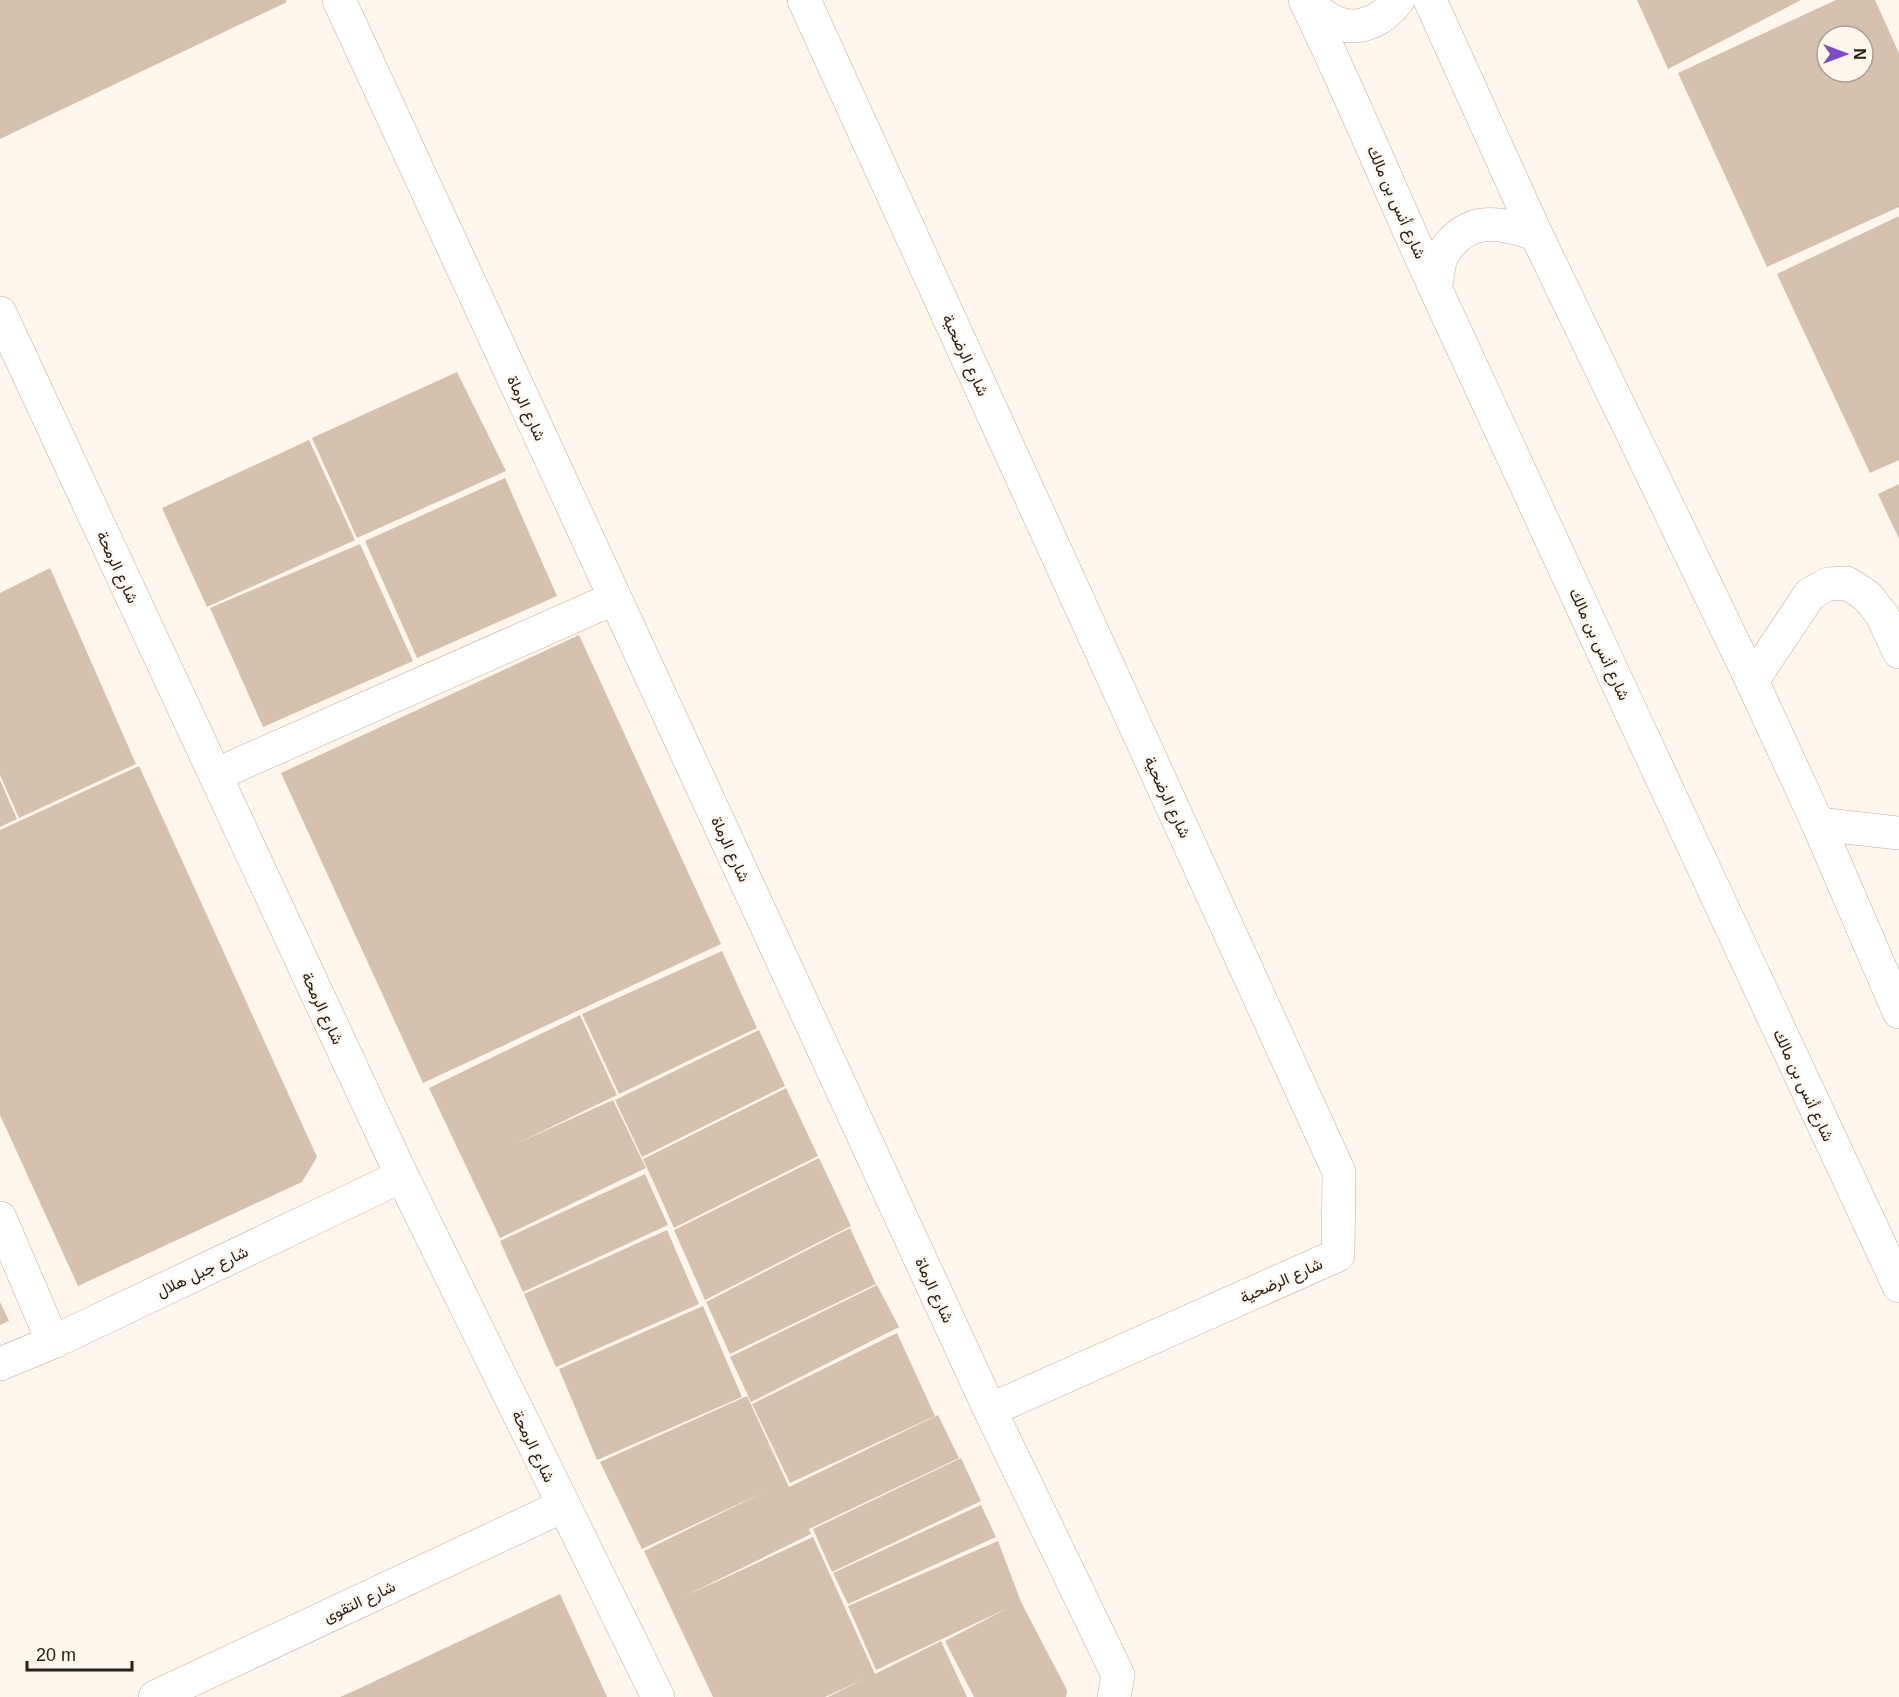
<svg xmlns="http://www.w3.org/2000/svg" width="1899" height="1697" viewBox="0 0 1899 1697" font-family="Arial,Vazirmatn,sans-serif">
	<rect width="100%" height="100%" fill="#fff6ee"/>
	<path fill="#d6c1ae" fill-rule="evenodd" d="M0,0H286L287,2L0,139Z
		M1637,0H1801L1668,69Z
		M1836,0H1875L1899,53V207L1767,267L1678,73ZM1827,36H1863V72H1827Z
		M1899,216V460L1870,473L1777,274Z
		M457,372L506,471L357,538L312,438Z
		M309,440L355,540L207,607L162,508Z
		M505,478L557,596L417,658L365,541Z
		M1899,484V539L1878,494Z
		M360,544L413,661L263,727L210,608Z
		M50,568L136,764L19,818L0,775V593Z
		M579,635L721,944L423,1083L281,773Z
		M139,766L317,1157L302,1182L78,1286L0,1115V830Z
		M0,780L17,819L0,827Z
		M722,951L757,1028L619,1094L582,1014Z
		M580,1015L617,1095L518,1143L613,1100L646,1168L500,1238L429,1088Z
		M759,1030L785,1086L642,1157L615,1100Z
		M786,1088L818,1156L674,1228L643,1159Z
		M819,1158L851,1226L705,1300L674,1230Z
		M645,1174L668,1225L523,1292L500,1241Z
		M850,1228L876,1284L730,1354L706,1302Z
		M667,1230L699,1304L556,1367L524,1294Z
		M877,1285L899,1327L751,1402L730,1357Z
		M0,1302L9,1321L0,1325Z
		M703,1306L742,1397L597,1460L559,1369Z
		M897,1333L935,1416L790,1483L752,1404Z
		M747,1396L789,1487L938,1415L959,1458L809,1529L811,1534L681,1598L813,1537L875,1674L941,1641L967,1697H828L864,1679L825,1697H713L644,1551L764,1492L642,1549L600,1462Z
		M961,1458L981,1501L832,1572L813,1529Z
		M981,1505L996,1537L848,1604L833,1573Z
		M998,1541L1021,1602L1067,1690L1066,1697H974L945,1641L1008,1608L876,1670L848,1606Z
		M560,1594L607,1697H340L356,1690Z"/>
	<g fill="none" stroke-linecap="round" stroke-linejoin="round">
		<defs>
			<path id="minor" d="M339,0L990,1410L1118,1675L1114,1697
				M804,0L1339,1172L1338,1255L990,1410
				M0,313L402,1176L658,1697
				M1752,681L1810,594L1828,584L1847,583L1867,596L1882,615L1899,652
				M215,775L615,598
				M1818,824L1899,833
				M0,1218L53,1342
				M0,1364L53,1342L402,1176
				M155,1697L563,1506"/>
			<path id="major" d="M1305,0C1352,96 1392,195 1437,292C1590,624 1743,955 1899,1286
				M1430,0L1536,234L1752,681L1818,824L1899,1012
				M1308,6C1317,11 1327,19 1337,23C1360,32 1385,19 1398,0
				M1435,288C1438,277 1438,261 1444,252C1469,214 1500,223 1536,234"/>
		</defs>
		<use href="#minor" stroke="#c2ad9a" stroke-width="34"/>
		<use href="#major" stroke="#c2ad9a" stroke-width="34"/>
		<use href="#minor" stroke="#fff" stroke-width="33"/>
		<use href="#major" stroke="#fff" stroke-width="33"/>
	</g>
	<g text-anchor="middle" stroke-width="4.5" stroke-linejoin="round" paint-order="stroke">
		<g font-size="16" fill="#282019" stroke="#fff6ee">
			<text transform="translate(1397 202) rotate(66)" y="6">شارع أنس بن مالك</text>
			<text transform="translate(966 355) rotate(65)" y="6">شارع الرضحية</text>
			<text transform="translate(527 408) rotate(65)" y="6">شارع الرماة</text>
			<text transform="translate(118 567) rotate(65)" y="6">شارع الرمحة</text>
			<text transform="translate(1600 644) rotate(65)" y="6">شارع أنس بن مالك</text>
			<text transform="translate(1168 797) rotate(65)" y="6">شارع الرضحية</text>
			<text transform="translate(731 849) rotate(65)" y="6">شارع الرماة</text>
			<text transform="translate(323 1008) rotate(65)" y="6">شارع الرمحة</text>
			<text transform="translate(1804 1085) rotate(65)" y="6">شارع أنس بن مالك</text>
			<text transform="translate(202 1271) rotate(-25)" y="6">شارع جبل هلال</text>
			<text transform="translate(1281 1280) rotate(-24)" y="6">شارع الرضحية</text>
			<text transform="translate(935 1290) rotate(65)" y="6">شارع الرماة</text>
			<text transform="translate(534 1446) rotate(64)" y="6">شارع الرمحة</text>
			<text transform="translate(359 1601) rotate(-25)" y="6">شارع التقوى</text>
		</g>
	</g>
	<g transform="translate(1845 54) rotate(90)"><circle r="28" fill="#fff6ee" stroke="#a9a099" stroke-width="1.5"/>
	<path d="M0-4.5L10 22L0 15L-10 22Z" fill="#7d4cc4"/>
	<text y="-9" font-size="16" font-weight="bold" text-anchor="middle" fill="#282019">N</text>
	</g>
	<path d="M27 1661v9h105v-9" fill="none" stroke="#282019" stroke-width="3"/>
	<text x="36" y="1661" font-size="18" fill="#282019" stroke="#fff6ee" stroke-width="4.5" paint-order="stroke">20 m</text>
</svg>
